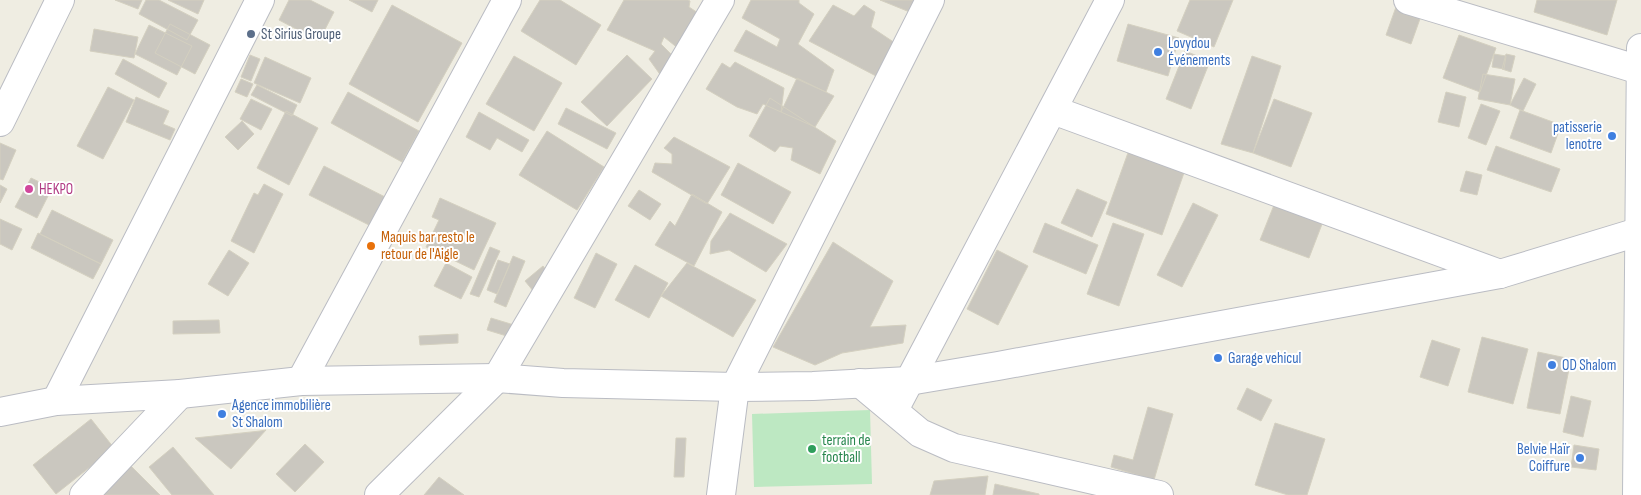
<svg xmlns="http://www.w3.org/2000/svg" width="1641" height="495" viewBox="0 0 1641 495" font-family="'Sofia Sans Condensed',sans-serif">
	<rect width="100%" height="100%" fill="#efede2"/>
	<path fill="#bde8c2" d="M870,410L872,484L754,487L752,414Z"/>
	<path fill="#cac7bf" stroke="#d4d0c0" d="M115,0H142L138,9Z
		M146,0H159L198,20L187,40L139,14Z
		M168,0H204L198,14Z
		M289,0H310L334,12L319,41L279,20Z
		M349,0H378L372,12Z
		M540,0H560L601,25L576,65L521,31Z
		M624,0H688L690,1L689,7L698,13L679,49L664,37L661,44L672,55L664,80L649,59L655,51L607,30Z
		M751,0H799V3L814,14L798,44L834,70L826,92L734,51L746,30L777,47L780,39L742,18Z
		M880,0H917L922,17Z
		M1190,0H1233L1214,47L1177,31Z
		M1537,0H1617L1607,35L1534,12Z
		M392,5L462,43L418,122L349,84Z
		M833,5L854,16L864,5L875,12L871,27L895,43L876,76L809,41Z
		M1396,7L1421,16L1411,44L1386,35Z
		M170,24L210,45L195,74L155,53Z
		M1128,24L1179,38L1168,76L1117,61Z
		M149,25L192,46L177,75L135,54Z
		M94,29L138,37L134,58L90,51Z
		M1459,35L1496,48L1480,92L1443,78Z
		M1185,51L1210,61L1191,109L1166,99Z
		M1494,54L1506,56L1504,69L1492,67Z
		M1506,54L1515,56L1511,72L1502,69Z
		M250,55L260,59L251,81L241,77Z
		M627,55L652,79L607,126L581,102Z
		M514,56L562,83L534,131L486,104Z
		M1252,56L1281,66L1253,153L1221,144Z
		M265,57L311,78L300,103L254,83Z
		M123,59L167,83L159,98L115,74Z
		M735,62L784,88L781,112L763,104L757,114L737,107L706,89L722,63L730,68Z
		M1483,74L1515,79L1510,105L1478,99Z
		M797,78L834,96L815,127L781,112Z
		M1524,78L1536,84L1523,111L1510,105Z
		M241,79L253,84L247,97L235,92Z
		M257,85L297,105L292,116L251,95Z
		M108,87L134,100L103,159L77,146Z
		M348,92L419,131L402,162L331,123Z
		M1446,92L1466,97L1459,127L1438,122Z
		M136,97L169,111L163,124L175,129L170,140L126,122Z
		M770,98L836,141L820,174L791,160L793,148L780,146L775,152L749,136Z
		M251,99L272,109L261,130L240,119Z
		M1274,99L1312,113L1291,167L1253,153Z
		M1481,104L1500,111L1486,145L1468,138Z
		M566,108L616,133L607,149L558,124Z
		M1520,110L1561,125L1551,153L1510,138Z
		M286,111L318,128L289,185L257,168Z
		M479,112L529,140L522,152L497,138L490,150L466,137Z
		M242,121L254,134L238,150L225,137Z
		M547,131L604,167L577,210L519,175Z
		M674,137L730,167L707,204L652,172L655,163L672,164V154L664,148Z
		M0,143L16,150L3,180L0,179Z
		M1496,146L1560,169L1551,192L1487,170Z
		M1129,150L1185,170L1162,235L1106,214Z
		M738,163L791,192L773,224L721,195Z
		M324,166L389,199L375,228L309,195Z
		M1466,171L1482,175L1477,195L1460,191Z
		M31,178L52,188L37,218L15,207Z
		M264,184L283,194L254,253L231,241L254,193L258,195Z
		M0,185L7,189L0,203Z
		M1077,189L1107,202L1092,237L1061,223Z
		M639,190L661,204L650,220L628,206Z
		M692,194L722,212L694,266L655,245L670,221L675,226Z
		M440,198L496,223L474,270L426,247L439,220L432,217Z
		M1276,200L1324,219L1309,258L1260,240Z
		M1193,203L1218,215L1182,287L1157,275Z
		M52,210L113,240L101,264L40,234Z
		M730,213L787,244L766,272L729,250L710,254L711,241Z
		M0,219L22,229L12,250L0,244Z
		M1045,223L1098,245L1086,274L1033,252Z
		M1113,223L1144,234L1119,306L1087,294Z
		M38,233L101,264L93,279L31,248Z
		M833,242L893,281L870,327L906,325L903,343L842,353L815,365L773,347Z
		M490,247L500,251L479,297L470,294Z
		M229,250L249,263L228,296L208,284Z
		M997,250L1028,266L998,325L967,309Z
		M596,253L617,264L595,308L574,298Z
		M513,256L525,261L506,307L494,302Z
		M498,260L510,264L497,294L487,290Z
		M446,263L472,277L461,299L434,286Z
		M687,263L756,300L733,337L661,296Z
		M635,265L668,283L649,318L615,300Z
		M543,266L552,278L534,292L525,281Z
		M491,318L537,332L533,344L487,330Z
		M219,320L220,333L173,334V321Z
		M458,334V343L420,345L419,336Z
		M1482,337L1528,349L1513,404L1468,392Z
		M1432,340L1460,349L1448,386L1420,377Z
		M1538,352L1571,359L1560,414L1527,408Z
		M1247,388L1272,400L1261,421L1237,409Z
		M1571,396L1591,401L1583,437L1563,432Z
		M1148,407L1173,414L1154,480L1111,467L1114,455L1133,460Z
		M91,419L114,448L56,494L33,465Z
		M1275,423L1325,439L1307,495H1288L1255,485Z
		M266,430L231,469L195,438L260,431Z
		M676,438H686L684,477H674Z
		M305,444L324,462L295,492L276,474Z
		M1574,445L1599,449L1596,470L1571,467Z
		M173,447L214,495H172L149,467Z
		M131,466L160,495H103Z
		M988,476L985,495H930L934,481Z
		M439,477L464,495H424Z
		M995,484L1039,494V495H993Z"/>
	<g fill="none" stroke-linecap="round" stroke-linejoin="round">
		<defs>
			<path id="minor" d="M1408,0L1640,70
				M1053,110L1500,274
				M0,122L60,0
				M301,381L507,0
				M860,383L920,433L954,448L1159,495
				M56,401L260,0
				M894,410L1110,0
				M84,495L180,394
				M379,495L497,378L720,0
				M721,495L735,387L930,0"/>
			<path id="tertiary" d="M0,412L56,401L180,394L301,381L497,378L563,383L735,387L813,386L909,381L998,366L1500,274L1638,232"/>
			<path id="secondary" d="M1637,495L1641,48"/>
		</defs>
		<use href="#minor" stroke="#babcc3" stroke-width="30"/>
		<use href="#tertiary" stroke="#babcc3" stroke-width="30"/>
		<use href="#secondary" stroke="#bbbec5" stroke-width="30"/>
		<use href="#minor" stroke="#fff" stroke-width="28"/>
		<use href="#tertiary" stroke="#fff" stroke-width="28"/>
		<use href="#secondary" stroke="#fff" stroke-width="28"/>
	</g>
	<circle fill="#5c6f8a" stroke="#fff" stroke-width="2" cx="251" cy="34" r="5"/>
	<g fill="#3f7fe0" stroke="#fff" stroke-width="2">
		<circle cx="1158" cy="52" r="5"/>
		<circle cx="1612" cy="136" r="5"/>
		<circle cx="1218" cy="358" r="5"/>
		<circle cx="1552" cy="365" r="5"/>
		<circle cx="222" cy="414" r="5"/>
		<circle cx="1580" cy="458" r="5"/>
	</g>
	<circle fill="#d1479c" stroke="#fff" stroke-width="2" cx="29" cy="189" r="5"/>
	<circle fill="#e8710a" stroke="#fff" stroke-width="2" cx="371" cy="246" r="5"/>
	<circle fill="#2e9e5b" stroke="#fff" stroke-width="2" cx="812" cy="449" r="5"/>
	<g text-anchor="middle" stroke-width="4" stroke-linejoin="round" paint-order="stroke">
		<g font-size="15" fill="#4e5e75" stroke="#fff" text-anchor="start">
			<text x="261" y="39">St Sirius Groupe</text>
		</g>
		<g font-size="15" fill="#366cbe" stroke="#fff" text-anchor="start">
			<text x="1168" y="48">Lovydou<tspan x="1168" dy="17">Événements</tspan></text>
			<text x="1602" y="132" text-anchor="end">patisserie<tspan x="1602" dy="17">lenotre</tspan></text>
			<text x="1228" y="363">Garage vehicul</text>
			<text x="1562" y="370">OD Shalom</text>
			<text x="232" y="410">Agence immobilière<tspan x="232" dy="17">St Shalom</tspan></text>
			<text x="1570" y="454" text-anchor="end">Belvie Haïr<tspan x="1570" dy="17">Coiffure</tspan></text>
		</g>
		<g font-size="15" fill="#b23c85" stroke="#fff" text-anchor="start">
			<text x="39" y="194">HEKPO</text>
		</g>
		<g font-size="15" fill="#c56008" stroke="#fff" text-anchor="start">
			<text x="381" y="242">Maquis bar resto le<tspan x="381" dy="17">retour de l'Aigle</tspan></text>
		</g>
		<g font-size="15" fill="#27864d" stroke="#fff" text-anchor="start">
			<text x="822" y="445">terrain de<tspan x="822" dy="17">football</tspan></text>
		</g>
	</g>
</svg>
